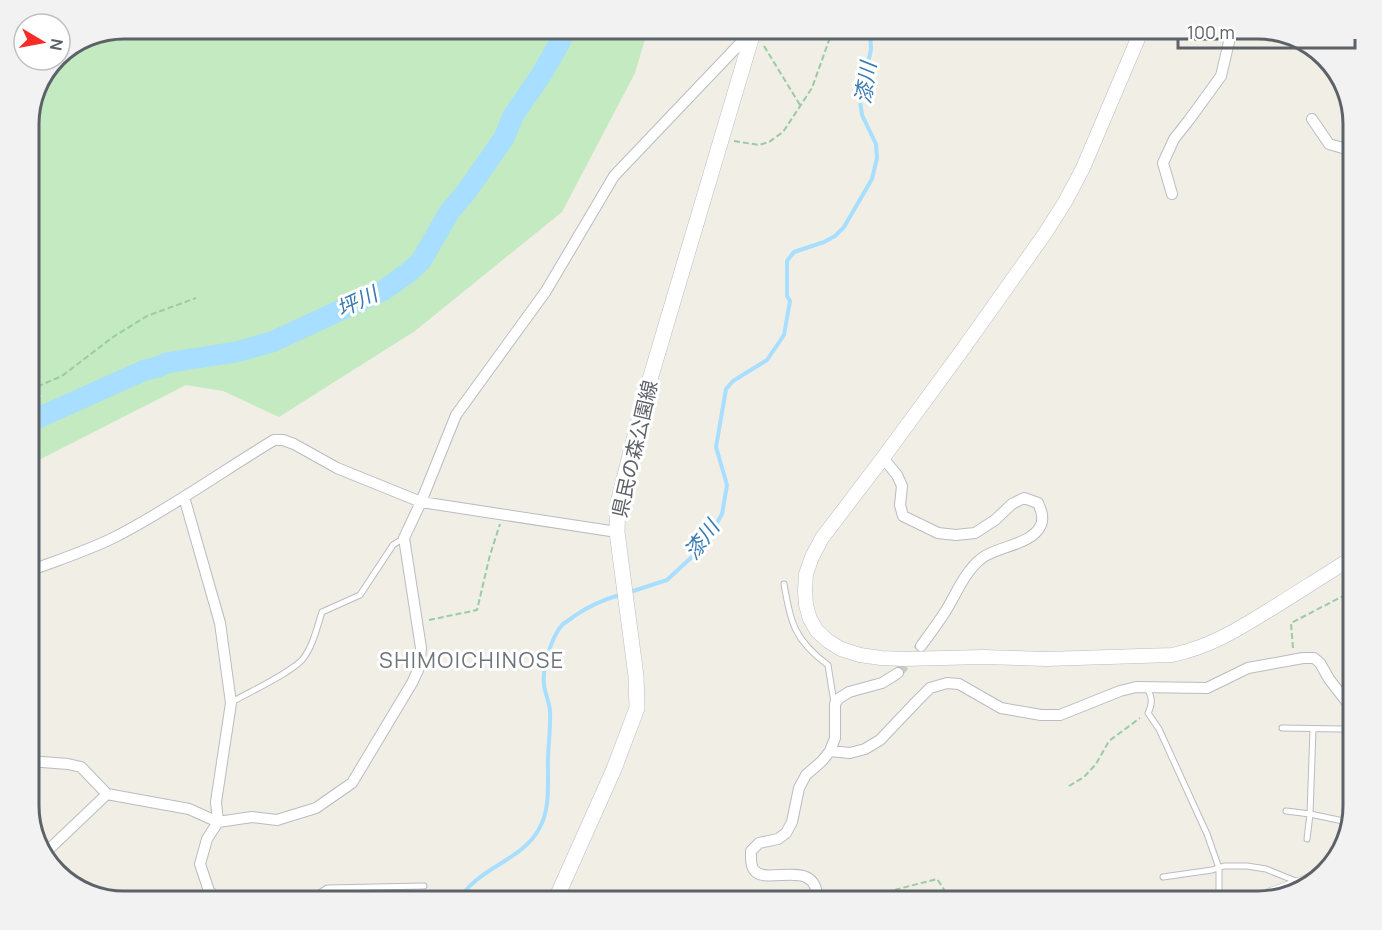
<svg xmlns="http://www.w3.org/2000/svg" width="1382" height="930" viewBox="0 0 1382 930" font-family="Manrope,'Noto Sans JP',sans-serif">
	<rect width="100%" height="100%" fill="#f1eee6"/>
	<path fill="#c3eac1" d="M124,29H648L635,73L562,212L415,331L279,417L223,391L186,385L29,465V404L42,396L29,391V118L55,60H60V55Z"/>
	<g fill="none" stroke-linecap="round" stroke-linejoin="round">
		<path stroke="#a8deff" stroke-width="4" d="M630,592L667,580L695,554L712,532L722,514L727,485L716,447L726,389L733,381L767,360L784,335L790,301L787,296V261L794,252L824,242L835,236L844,227L872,179L877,158L876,144L862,115L860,101L871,49L870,29
			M459,901C476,867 525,861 541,825C549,809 548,788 548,771C547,751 551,731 550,712C550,703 545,694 544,685C542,668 551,638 562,625C565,622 570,620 573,617C588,606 605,599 623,594"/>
		<path stroke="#a8deff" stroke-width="21" d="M29,422L145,370L159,367L166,363L236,352L272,342L384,290L409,272L421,261L450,211L467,191L504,138L513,116L543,72L560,42L564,29"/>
		<path stroke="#cccbc6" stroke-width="10" stroke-dasharray="10 5" stroke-linecap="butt" d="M898,673L921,646"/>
		<defs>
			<path id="service" d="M784,584C791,623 794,640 828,665L834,703
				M1147,688C1152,697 1153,703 1148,713L1159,729L1207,834L1219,868V901
				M232,702C251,691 287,675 302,660C313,647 317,627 322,612L360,595L393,545L404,538
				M1282,728L1342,729L1353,739
				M1286,811L1310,814L1348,822
				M1307,839L1310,814L1313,729
				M1163,877L1212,870L1224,866H1247L1266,869L1298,882
				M307,901L327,888L424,886"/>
			<path id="minor" d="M1312,119L1329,144L1346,149L1353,148
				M1172,194L1163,163L1174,139L1189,120L1221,76L1232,29
				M883,458L897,475L902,486L900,505L903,516L938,533L956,535L975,533L995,520L1012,504L1024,498L1038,503C1041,510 1044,517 1041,525C1032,545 998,546 982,558C964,572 957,593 945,612C938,623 929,635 921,646
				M29,571C58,560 87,551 115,537C170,509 221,472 274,440H283L294,444L337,468L421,502L617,532
				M830,751L850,753L865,749L880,740L918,700L930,688L947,683L959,684L1001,708L1041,715H1060L1120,691L1136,687L1207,688L1248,668L1303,658H1314L1320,663L1329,679L1353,710
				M29,761L68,764L81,767L107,794L189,809L218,822L216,802L231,703L220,623L184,497
				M43,855L107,794
				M220,901L209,891L200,864L207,839L218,822L252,817L277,820L316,808L352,783L412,683L419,668L421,648L404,538L421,502L456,415L546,291L614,176L752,31
				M817,901C819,855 766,887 754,870C750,865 751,857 751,851L759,843L778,839L786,833L792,822L799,788L806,775L822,761L830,751L835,738V704L838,699L849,692L882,683L898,673"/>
			<path id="tertiary" d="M1142,29L1083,168L1065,202L1044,235L963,349L883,458L822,538L812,557L806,574L805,591L806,605L810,619L817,631L828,641L841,649L860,655L881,658L903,659L983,657L1046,659L1172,655C1214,646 1243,626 1279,604C1304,588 1329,573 1353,557
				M1254,901L1315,879"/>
			<path id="secondary" d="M555,901L614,769L637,708L636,676L617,532L618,503L645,396L754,29"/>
		</defs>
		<use href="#service" stroke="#b9bcc1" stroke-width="7"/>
		<use href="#minor" stroke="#b9bcc1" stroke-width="12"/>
		<use href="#tertiary" stroke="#b9bcc1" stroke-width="15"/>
		<use href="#secondary" stroke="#b9bdc3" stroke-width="16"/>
		<path stroke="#99cca5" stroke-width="2" stroke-dasharray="6 3" stroke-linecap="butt" d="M764,46L800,105
			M734,141L759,145L769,142L783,132L812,88L833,29
			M29,390L62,376L113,337L147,316L196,298
			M429,620L477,610L490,555L500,524
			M1293,648L1291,623L1353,591
			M1069,786L1084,777L1096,764L1109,741L1140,718
			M851,901L937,879L945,891L948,901"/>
		<use href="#service" stroke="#fff" stroke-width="5"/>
		<use href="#minor" stroke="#fff" stroke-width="10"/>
		<use href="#tertiary" stroke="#fff" stroke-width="14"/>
		<use href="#secondary" stroke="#fff" stroke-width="15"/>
	</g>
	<g text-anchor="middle" stroke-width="6" stroke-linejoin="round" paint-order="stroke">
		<g font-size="20" fill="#5d6268" stroke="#fff">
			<text transform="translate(635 449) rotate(-77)" y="7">県民の森公園線</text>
		</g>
		<g font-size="21" font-style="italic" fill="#387ab2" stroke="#fff">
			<text transform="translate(866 83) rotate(-82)" y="7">漆川</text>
			<text transform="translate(357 302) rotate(-25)" y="7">坪川</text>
			<text transform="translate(702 540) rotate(-53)" y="7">漆川</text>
		</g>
		<g font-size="22" letter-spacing="1.5" fill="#6e757a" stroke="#fff">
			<text x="472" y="668">SHIMOICHINOSE</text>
		</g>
	</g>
	<path d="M0 0H1382V930H0ZM124 39H1258A85 85 0 0 1 1343 124V806A85 85 0 0 1 1258 891H124A85 85 0 0 1 39 806V124A85 85 0 0 1 124 39Z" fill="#f2f2f3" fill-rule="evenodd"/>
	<path fill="none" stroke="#5d6268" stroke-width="3" d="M124 39H1258A85 85 0 0 1 1343 124V806A85 85 0 0 1 1258 891H124A85 85 0 0 1 39 806V124A85 85 0 0 1 124 39Z"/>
	<g transform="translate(42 42) rotate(100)"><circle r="28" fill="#ffffff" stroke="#bec0c3" stroke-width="1.5"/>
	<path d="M0-4.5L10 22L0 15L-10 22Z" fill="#f72c26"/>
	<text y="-9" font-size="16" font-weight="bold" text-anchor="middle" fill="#5d6268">N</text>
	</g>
	<path d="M1178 39v9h177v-9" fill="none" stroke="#5d6268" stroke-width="3"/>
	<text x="1187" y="39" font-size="18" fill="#5d6268" stroke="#ffffff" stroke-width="4.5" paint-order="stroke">100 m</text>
</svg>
